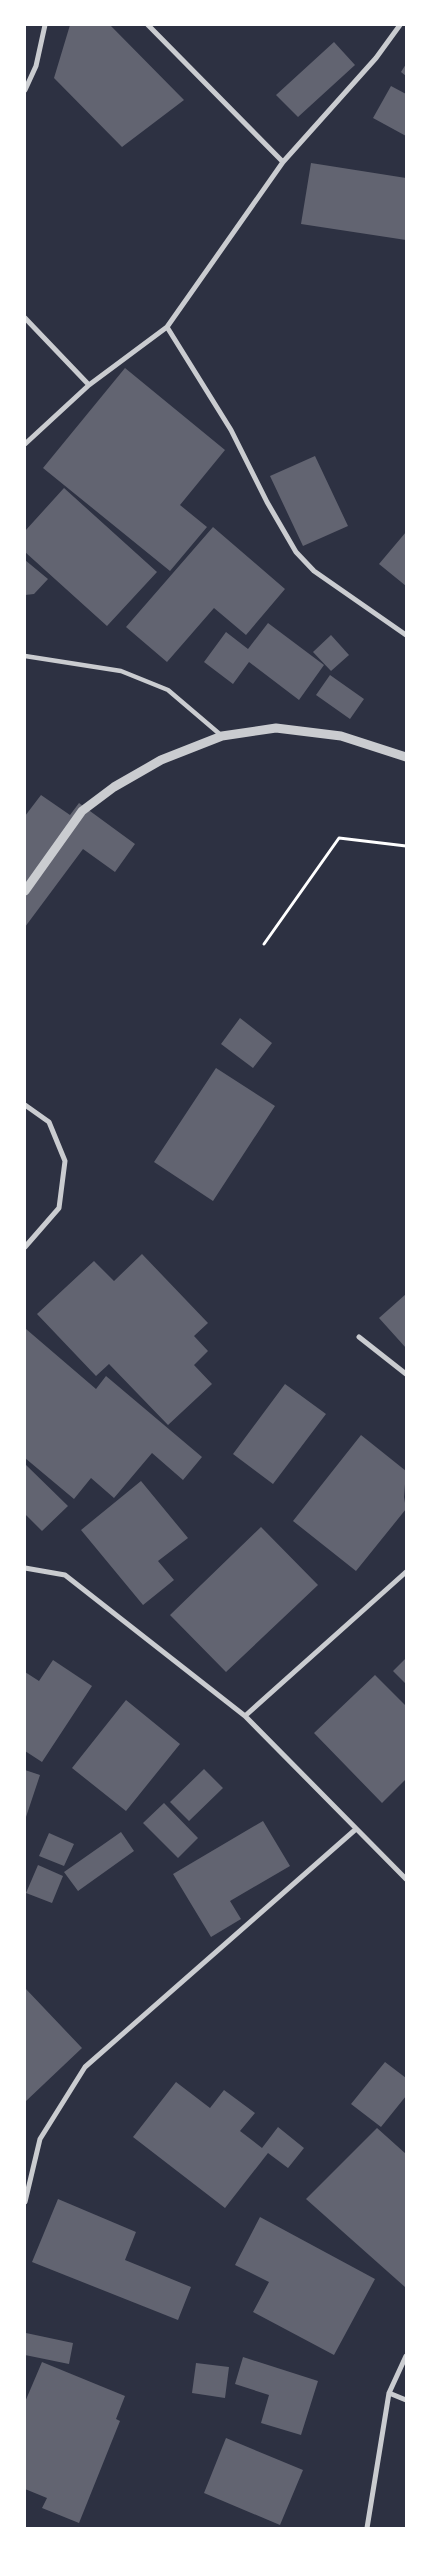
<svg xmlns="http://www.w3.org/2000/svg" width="431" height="2553" viewBox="0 0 431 2553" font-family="'Fira Sans',sans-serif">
	<rect width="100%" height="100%" fill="#2d3142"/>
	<path fill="#626471" d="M70,25H110L184,100L122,147L54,78Z
		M334,42L355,65L298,117L276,95Z
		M406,64V76L401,72Z
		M391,86L406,94V136L373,118Z
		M311,163L406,178V240L301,224Z
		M125,368L225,450L180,505L207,527L170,571L43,468Z
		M315,456L348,526L303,546L270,476Z
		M64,488L157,572L107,626L25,552V531Z
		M213,527L285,589L246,635L214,608L167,662L126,627Z
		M406,532V586L379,564Z
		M25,560L48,579L34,594L25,595Z
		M268,623L324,665L299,700L249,662L233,684L204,662L226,632L248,649Z
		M331,635L349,655L331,671L313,652Z
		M330,675L364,699L350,719L316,695Z
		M41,795L70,815L79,803L135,844L115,872L83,849L25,927V816Z
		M240,1018L272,1043L253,1068L221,1044Z
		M216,1068L275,1106L213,1201L154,1162Z
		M142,1254L208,1323L194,1336L208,1351L194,1365L212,1384L168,1425L109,1364L96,1376L37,1314L94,1261L114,1281Z
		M406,1294V1348L379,1318Z
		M26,1329L96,1389L106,1376L202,1457L183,1480L152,1453L114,1498L91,1478L74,1499L25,1458Z
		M285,1384L326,1414L273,1484L233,1454Z
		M361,1435L406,1471L404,1497L406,1509L356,1571L293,1521Z
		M25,1464L68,1506L42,1531L25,1514Z
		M141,1481L188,1538L158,1561L174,1580L143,1605L81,1530Z
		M261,1527L318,1585L226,1672L170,1615Z
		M406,1658V1684L393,1671Z
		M53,1660L92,1686L42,1762L25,1751V1672L39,1681Z
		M375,1675L406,1706V1779L382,1803L314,1733Z
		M126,1700L180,1744L126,1811L72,1768Z
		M204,1769L223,1788L189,1821L170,1802Z
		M25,1770L40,1775L25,1820Z
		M164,1803L198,1838L178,1858L143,1823Z
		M263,1821L290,1866L230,1901L241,1919L211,1937L173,1874Z
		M121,1832L134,1851L78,1891L64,1872Z
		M49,1833L74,1844L64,1866L39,1856Z
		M38,1865L63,1876L52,1903L26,1893Z
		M25,1988L82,2048L25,2102Z
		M385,2062L406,2078V2096L381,2127L351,2104Z
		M176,2082L210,2108L224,2090L255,2113L240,2131L262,2148L278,2127L304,2148L288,2168L268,2153L225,2208L133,2137Z
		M377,2128L406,2154L405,2287L306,2199Z
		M58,2199L136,2232L125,2260L191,2287L178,2320L32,2262Z
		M260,2217L375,2279L334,2355L253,2312L269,2282L235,2265Z
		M26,2333L73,2343L69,2364L25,2355Z
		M243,2357L318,2381L301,2435L261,2423L269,2395L235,2384Z
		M42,2362L125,2396L116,2419L120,2421L79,2523L42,2508L47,2498L25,2489V2402Z
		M196,2363L229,2367L225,2398L192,2393Z
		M226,2438L303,2470L280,2525L204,2493Z"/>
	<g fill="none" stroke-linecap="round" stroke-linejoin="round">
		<path stroke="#fff" stroke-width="3" d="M264,944L339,838L406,846"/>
		<path stroke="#caccd0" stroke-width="4.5" d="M25,656L121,671L168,690L222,736"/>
		<path stroke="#caccd0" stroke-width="5" d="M148,25L283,162
			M25,90L36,66L45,25
			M25,318L89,385
			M167,327L231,430L267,502L296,552L314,571L406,635
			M25,444L89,385L167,327L283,162L376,58L400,25
			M25,1105L49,1122L65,1161L59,1208L25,1247
			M359,1337L406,1374
			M25,1568L65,1575L245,1716L406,1879
			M245,1716L406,1572
			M25,2202L40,2139L85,2067L356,1829
			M389,2393L406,2400
			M367,2528L389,2393L406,2356"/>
		<path stroke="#caccd0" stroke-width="9" d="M25,891L82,811L114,787L161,760L222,736L276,728L341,736L406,757"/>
	</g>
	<rect width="431" height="2553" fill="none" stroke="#ffffff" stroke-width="52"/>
</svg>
